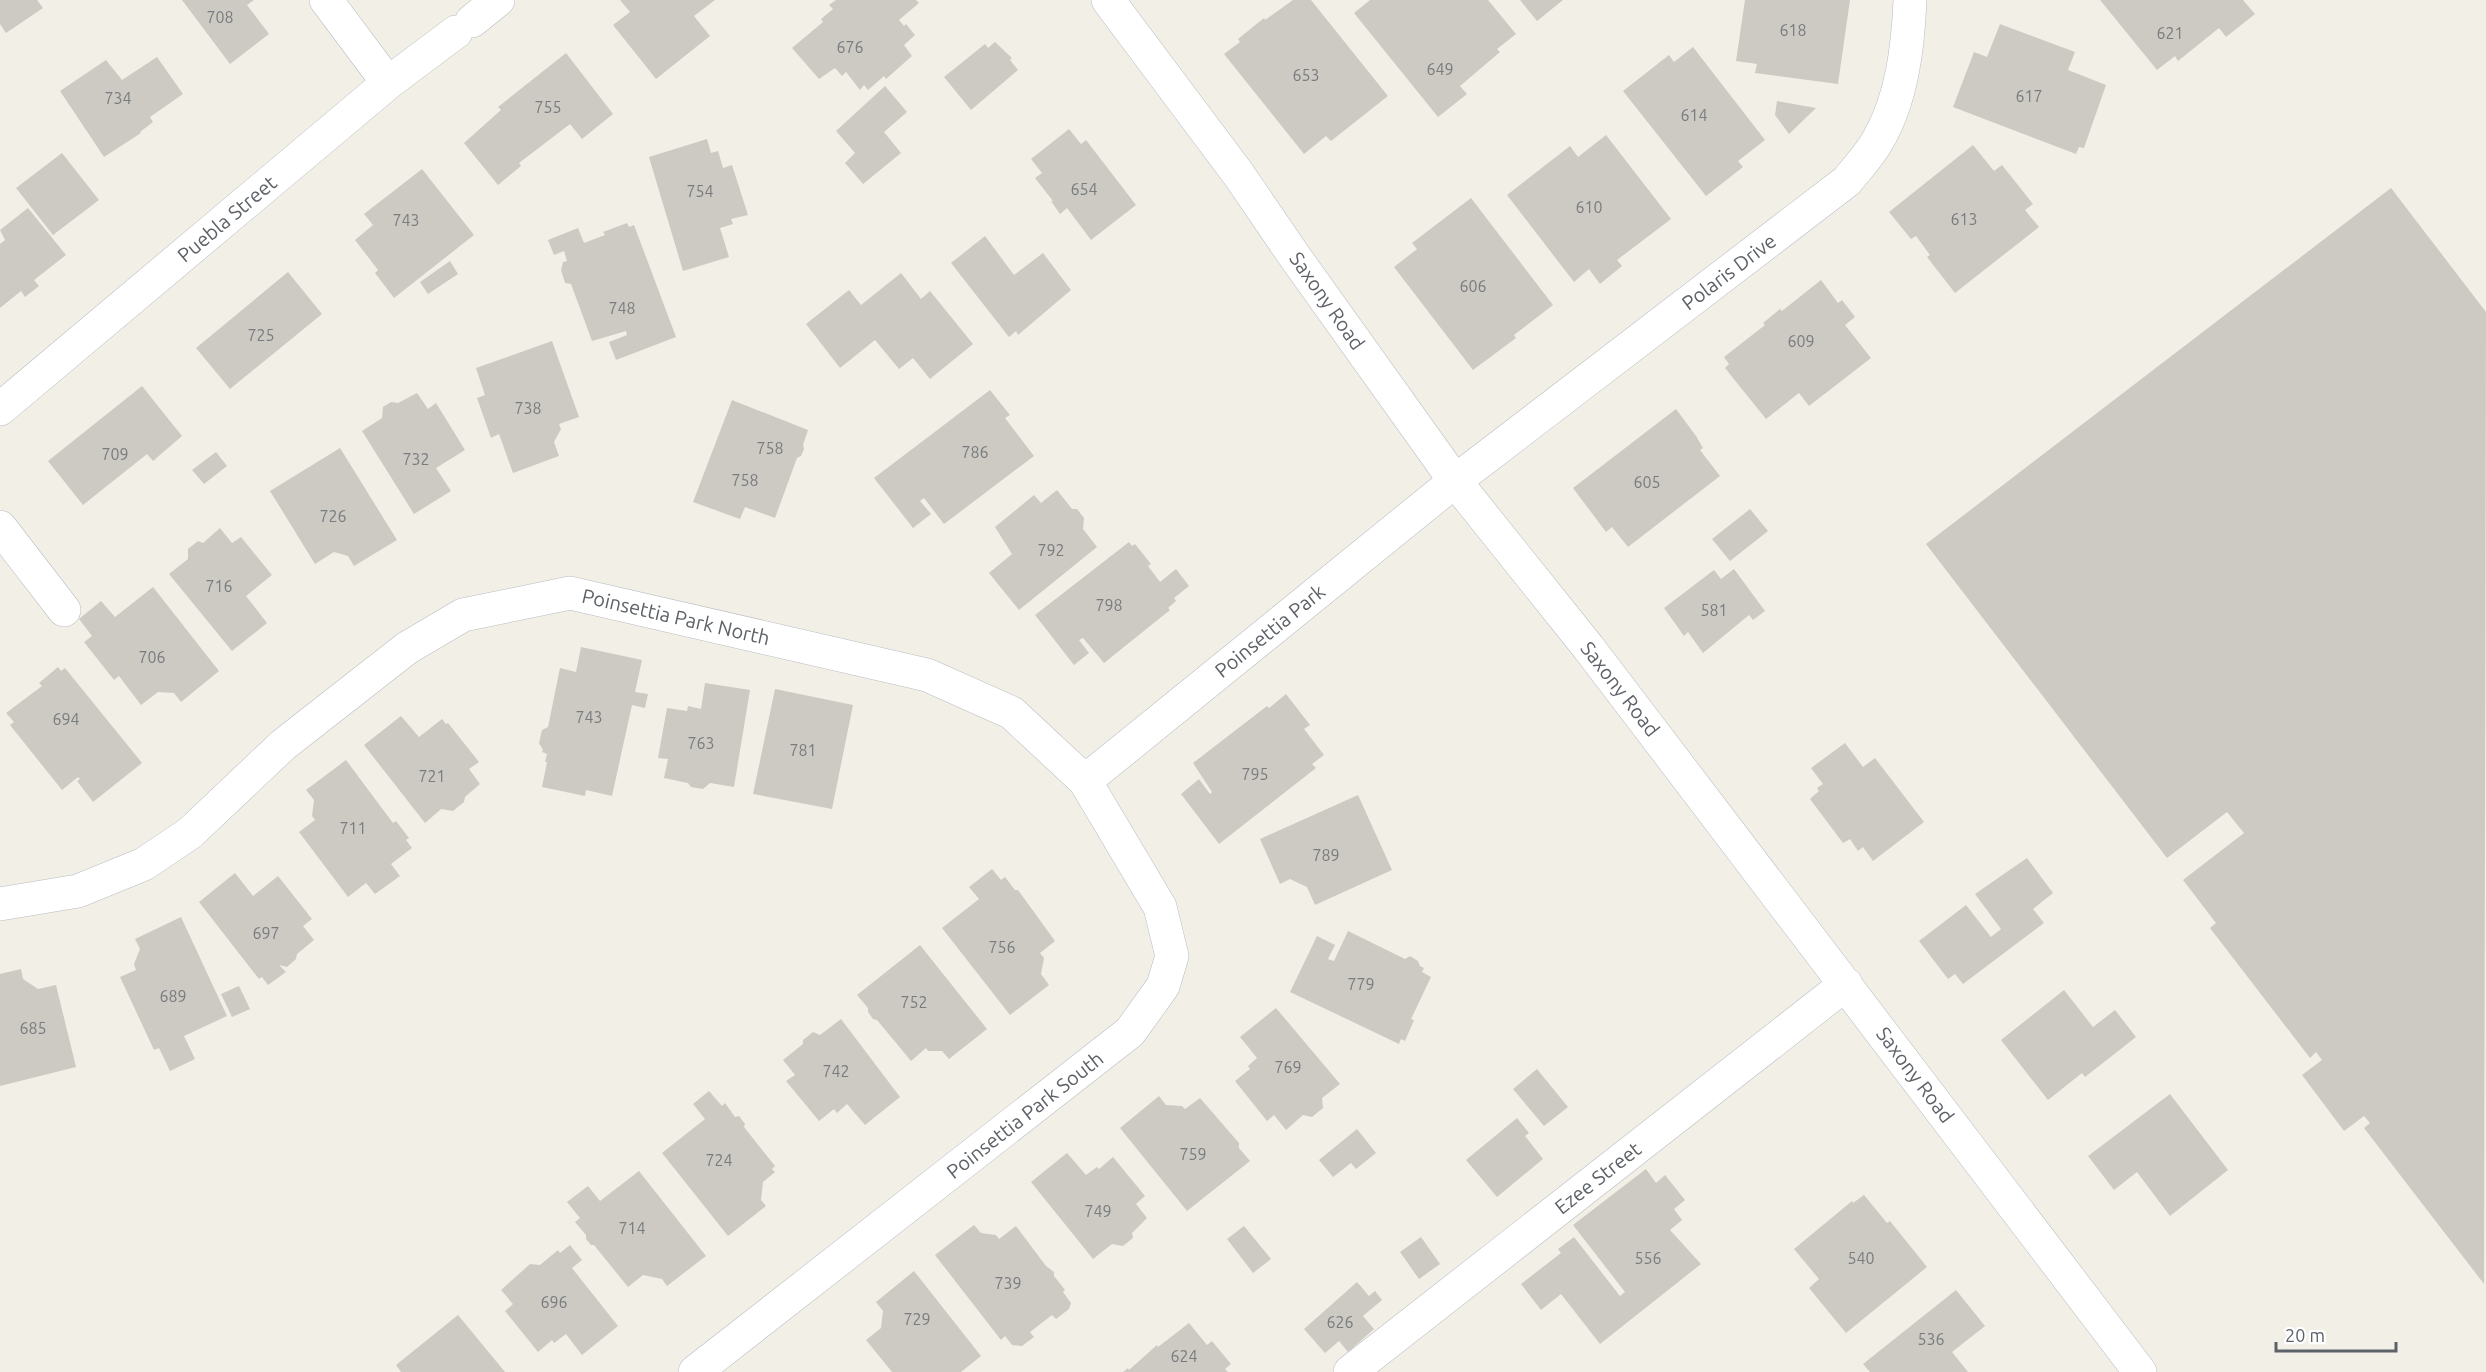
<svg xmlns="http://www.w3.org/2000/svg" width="2486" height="1372" viewBox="0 0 2486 1372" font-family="Ubuntu,sans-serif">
	<rect width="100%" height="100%" fill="#f1efe6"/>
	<path fill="#cdcac3" d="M0,0H37L43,8L6,33L0,24Z
		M182,0H254L247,5L269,34L230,64Z
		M620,0H715L694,16L710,36L656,79L613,25L630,12Z
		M836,0H916L919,3L899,20L904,26L906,24L915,35L904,45L912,56L886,79L884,76L868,90L864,85L860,90L846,72L842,76L835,68L819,79L792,48L823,22L821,19L833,9L829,5Z
		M1293,0H1311L1388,96L1331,141L1326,136L1304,154L1224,54L1240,42L1238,39L1264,18L1265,20Z
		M1370,0H1488L1516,34L1497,49L1500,52L1460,86L1467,94L1438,117L1354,13Z
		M1520,0H1563L1537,21Z
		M1745,0H1850L1838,84L1755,73L1757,64L1736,61Z
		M2100,0H2243L2255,14L2226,37L2219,28L2178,61L2175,56L2157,70Z
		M2000,24L2075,52L2068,70L2106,85L2084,148L2079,147L2076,154L1953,107L1974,52L1987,57Z
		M995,42L1012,58L1010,60L1018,70L971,110L944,77L985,44L988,48Z
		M1693,47L1765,140L1738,161L1743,167L1706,196L1623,91L1669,55L1674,62Z
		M566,53L613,114L582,139L570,124L519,163L521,166L498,185L464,143L501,110L498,107Z
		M157,57L183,94L150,117L153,122L140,132L141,133L104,157L60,91L106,60L122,80Z
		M885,86L907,112L884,132L901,153L863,184L845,163L855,153L836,131Z
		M1777,101L1816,108L1789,134L1775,115Z
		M1069,129L1081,144L1086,140L1136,205L1091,240L1067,208L1060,214L1051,201H1053L1035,178L1042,173L1031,159Z
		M1606,135L1671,219L1617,260L1622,266L1600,284L1589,269L1574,282L1507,195L1570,146L1578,157Z
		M707,139L711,153L718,151L723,168L732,165L748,215L731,219L733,224L720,228L729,257L683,271L649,157Z
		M1973,145L1994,171L2002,165L2033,204L2025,210L2039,227L1955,293L1927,257L1930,255L1916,236L1911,239L1889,212Z
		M62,153L99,200L53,235L16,188Z
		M422,169L474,235L394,298L375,273L378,270L355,240L373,225L364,214Z
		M2391,188L2486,312L2484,1284L2364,1128L2370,1123L2364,1116L2344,1131L2302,1075L2322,1060L2316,1052L2310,1058L2210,928L2216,923L2183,880L2244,833L2227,812L2167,858L1926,544Z
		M1471,198L1553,305L1514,335L1516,338L1473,370L1394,267L1417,249L1412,243Z
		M28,208L66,255L34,280L39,286L25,297L21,291L0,308V244L5,240L0,230Z
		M627,223L629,227L634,225L676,337L616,360L609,342L627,335L626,331L592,341L571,284L565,283L561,270L563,262L567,261L564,251L554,255L548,240L578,228L584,243L605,235L603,232Z
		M985,236L1014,275L1043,253L1071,290L1018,335L1016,331L1009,337L951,263Z
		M450,261L458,274L428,294L420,282Z
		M288,272L322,314L230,389L196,348Z
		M901,273L921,299L930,291L973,344L930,379L913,358L899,369L875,340L840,368L806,324L849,290L861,305Z
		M1821,280L1838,303L1842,300L1855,317L1845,325L1871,358L1809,406L1799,393L1766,419L1725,368L1729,364L1724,357L1765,325L1763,323L1780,309L1782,311Z
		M552,341L579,417L559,424L561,429L554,442L559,456L513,473L499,434L491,438L477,398L485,395L476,368Z
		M142,386L182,436L153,461L147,454L83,505L48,461Z
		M990,390L1010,415L1005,418L1034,456L944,524L924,498L920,501L931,514L913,528L874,478Z
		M417,393L428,409L436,403L465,450L436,468L451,491L414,514L362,431L382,418L383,407L391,402L398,403Z
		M732,400L808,430L803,445L804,449L801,456L797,458L775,518L745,507L740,519L693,502Z
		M1676,409L1696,436L1703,448L1700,450L1720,476L1628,547L1612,527L1606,532L1573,488Z
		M340,448L397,540L354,566L348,556L334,552L315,564L270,491Z
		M216,452L227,466L204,484L192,470Z
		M1057,490L1072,509H1077L1084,518L1083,529L1097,547L1019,610L989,573L1012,554L995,527L1034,495L1041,503Z
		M1750,509L1768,531L1730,561L1712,539Z
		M220,528L232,543L241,537L272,575L246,596L267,623L232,651L169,574L188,559V549L198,541L203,543Z
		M1129,542L1132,546L1135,544L1151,564L1148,566L1160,582L1176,569L1189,586L1174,598L1176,601L1168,608L1170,610L1104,663L1083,638L1079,640L1089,653L1074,665L1035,615Z
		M1734,569L1765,611L1753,620L1749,615L1703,653L1688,632L1684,636L1664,608L1714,570L1721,579Z
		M153,587L219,671L181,702L174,693L158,692L141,705L119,676L114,680L84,642L92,636L79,619L101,601L115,617Z
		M581,647L642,660L635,692L648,694L645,708L632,705L612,796L586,790L585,796L542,787L547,762H545L547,754L542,752L543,750L539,743L542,730L548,727L560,668L576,672Z
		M58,667L61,671L65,668L142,763L93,802L77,781L80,779L78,777L62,790L10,725L14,722L6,713L42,686L39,683Z
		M705,683L750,690L734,787L710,783L703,789L691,787L688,783L664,778L668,759L658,758L667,708L687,711L688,706L701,709Z
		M775,689L853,705L832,809L753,794Z
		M1286,694L1310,725L1304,729L1324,755L1312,764L1316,768L1219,844L1181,794L1199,779L1210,794L1212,792L1193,763L1267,706L1269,708Z
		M401,716L419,737L442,719L446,724L448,723L479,762L469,769L480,784L465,797L464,802L453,811L441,809L425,823L364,745Z
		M1845,743L1863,767L1875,758L1924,822L1873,861L1863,847L1858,851L1850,839L1843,843L1810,799L1819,791L1817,788L1823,784L1811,768Z
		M346,760L393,823L396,821L409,838L406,840L412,848L391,864L400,876L375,894L366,883L348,897L299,832L315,820L312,816L314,800L306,790Z
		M1358,795L1392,870L1315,905L1307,887L1290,879L1280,884L1260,839Z
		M2027,858L2053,893L2033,909L2044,923L1963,984L1955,974L1948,979L1919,941L1966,905L1991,937L2001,929L1975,894Z
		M992,869L1001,880L1005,877L1015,890H1018L1055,941L1040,953L1044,958L1041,974L1049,985L1010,1015L942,928L979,899L969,887Z
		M235,873L253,896L278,876L312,919L303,926L314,940L297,954L296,959L287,967L279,965L286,972L268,985L262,977L259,979L199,902Z
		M181,917L227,1016L184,1036L195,1059L170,1071L159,1048L154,1050L120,977L136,970L134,964L140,949L135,939Z
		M1348,931L1405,959L1410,956L1418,961L1420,966L1424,968L1422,972L1431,977L1411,1019L1414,1020L1405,1041L1401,1039L1399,1044L1290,992L1317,936L1335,945L1328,959L1334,961Z
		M920,945L987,1029L949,1059L942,1051H928L926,1048L911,1061L877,1020L873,1019L868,1012V1008L857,995Z
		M21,969L23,979L38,989L56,985L76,1067L0,1086V974Z
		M239,986L250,1009L232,1017L221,994Z
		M2064,990L2093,1027L2115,1010L2136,1037L2085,1077L2082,1073L2048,1100L2001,1040Z
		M1276,1008L1340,1084L1322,1098L1323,1108L1312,1117L1303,1115L1286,1130L1274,1115L1267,1121L1235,1081L1250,1069L1248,1066L1257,1058L1240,1037Z
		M841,1019L900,1097L865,1125L847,1104L837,1113L834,1109L819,1121L786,1081L795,1075L783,1060L803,1044V1040L813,1032L820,1035Z
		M1537,1069L1568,1107L1544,1126L1513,1089Z
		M709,1091L722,1106L725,1103L735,1117L739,1116L745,1124L744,1127L775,1166L772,1169L775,1172L763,1182L761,1200L766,1206L728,1236L662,1153L705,1119L693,1104Z
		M2170,1094L2228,1170L2170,1216L2137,1172L2114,1190L2088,1156Z
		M1159,1096L1166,1105L1182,1106L1185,1109L1200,1098L1239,1143V1148L1250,1161L1187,1211L1120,1128Z
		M1517,1118L1529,1133L1525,1136L1543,1159L1497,1197L1466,1160Z
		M1357,1129L1376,1153L1356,1169L1351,1163L1333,1177L1319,1160Z
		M1067,1153L1086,1175L1097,1167L1099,1169L1113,1157L1145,1196L1136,1204L1147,1218L1132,1233L1133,1238L1123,1246L1112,1244L1093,1259L1031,1182Z
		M1646,1169L1656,1183L1665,1175L1685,1200L1674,1209L1682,1220L1670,1230L1701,1264L1600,1344L1561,1294L1541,1310L1521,1284L1561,1253L1558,1249L1574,1237L1620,1296L1625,1292L1573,1225Z
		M639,1171L706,1256L667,1286L662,1279L643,1275L628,1287L594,1245H591L586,1239V1235L575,1222L580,1218L567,1202L588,1186L600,1201Z
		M1864,1195L1887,1223L1890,1221L1927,1267L1846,1333L1809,1288L1819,1279L1794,1249L1852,1201L1853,1203Z
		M974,1225L981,1233L996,1235L999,1239L1016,1226L1046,1266L1054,1272V1276L1065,1290L1063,1292L1071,1303L1069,1309L1056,1319L1052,1315L1030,1332L1034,1337L1022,1346L1012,1345L1005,1336L1001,1340L935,1255Z
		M1244,1226L1271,1259L1253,1273L1227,1239Z
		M1421,1237L1440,1264L1419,1279L1400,1252Z
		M570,1245L582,1260L572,1268L618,1326L582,1355L566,1334L554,1343L552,1340L538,1352L505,1311L513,1304L501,1290L530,1264L540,1265L558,1250L560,1253Z
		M914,1271L981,1356L961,1372H892L866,1340L881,1328L883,1311L876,1302Z
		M1357,1282L1369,1296L1375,1291L1382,1300L1363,1316L1374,1329L1348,1352L1339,1341L1325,1353L1304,1329Z
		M1956,1290L1985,1326L1952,1352L1968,1372H1870L1863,1364Z
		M458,1315L505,1372H401L396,1365Z
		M1189,1323L1207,1345L1212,1341L1231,1364L1225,1369L1228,1372H1123L1128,1368L1129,1370L1157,1345L1158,1347Z"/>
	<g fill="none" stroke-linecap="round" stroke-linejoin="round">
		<defs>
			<path id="minor" d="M326,0L388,83
				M1108,0L1239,175L1295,257L1455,481L1588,647L2140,1372
				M472,21L498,0
				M0,409L388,83L456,32
				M0,527L64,610
				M1085,781L1455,481L1847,181C1857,168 1870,155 1878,140C1902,99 1908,47 1910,0
				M0,904L78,891L144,864L190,833L283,745L407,648L463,615L570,593L927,675L1012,713L1085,781L1160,907L1172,956L1163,986L1130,1032L695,1372
				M1350,1372L1846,984"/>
		</defs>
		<use href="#minor" stroke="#b9bcc1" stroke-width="34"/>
		<use href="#minor" stroke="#fff" stroke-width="33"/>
	</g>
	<g text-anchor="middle" stroke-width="5" stroke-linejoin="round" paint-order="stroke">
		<g font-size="16" fill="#797c7f">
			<text x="220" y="23">708</text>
			<text x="1793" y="36">618</text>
			<text x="2170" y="39">621</text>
			<text x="850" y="53">676</text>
			<text x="1440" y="75">649</text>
			<text x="1306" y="81">653</text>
			<text x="2029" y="102">617</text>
			<text x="118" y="104">734</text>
			<text x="548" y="113">755</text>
			<text x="1694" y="121">614</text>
			<text x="1084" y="195">654</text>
			<text x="700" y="197">754</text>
			<text x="1589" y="213">610</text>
			<text x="1964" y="225">613</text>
			<text x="406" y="226">743</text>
			<text x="1473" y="292">606</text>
			<text x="622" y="314">748</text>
			<text x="261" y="341">725</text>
			<text x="1801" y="347">609</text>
			<text x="528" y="414">738</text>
			<text x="770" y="454">758</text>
			<text x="975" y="458">786</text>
			<text x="115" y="460">709</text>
			<text x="416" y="465">732</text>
			<text x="745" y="486">758</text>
			<text x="1647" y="488">605</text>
			<text x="333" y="522">726</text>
			<text x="1051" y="556">792</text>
			<text x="219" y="592">716</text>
			<text x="1109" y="611">798</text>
			<text x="1714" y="616">581</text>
			<text x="152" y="663">706</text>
			<text x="589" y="723">743</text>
			<text x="66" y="725">694</text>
			<text x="701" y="749">763</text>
			<text x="803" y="756">781</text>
			<text x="1255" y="780">795</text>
			<text x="432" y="782">721</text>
			<text x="353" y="834">711</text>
			<text x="1326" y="861">789</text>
			<text x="266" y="939">697</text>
			<text x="1002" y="953">756</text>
			<text x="1361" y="990">779</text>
			<text x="173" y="1002">689</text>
			<text x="914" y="1008">752</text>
			<text x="33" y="1034">685</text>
			<text x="1288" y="1073">769</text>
			<text x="836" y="1077">742</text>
			<text x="1193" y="1160">759</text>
			<text x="719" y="1166">724</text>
			<text x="1098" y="1217">749</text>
			<text x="632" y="1234">714</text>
			<text x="1648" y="1264">556</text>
			<text x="1861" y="1264">540</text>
			<text x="1008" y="1289">739</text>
			<text x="554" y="1308">696</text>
			<text x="917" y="1325">729</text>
			<text x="1340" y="1328">626</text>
			<text x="1931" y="1345">536</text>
			<text x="1184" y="1362">624</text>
		</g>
		<g font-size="20" fill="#5d6268" stroke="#fff">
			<text transform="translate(227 219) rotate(-40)" y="7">Puebla Street</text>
			<text transform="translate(1729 272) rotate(-37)" y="7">Polaris Drive</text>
			<text transform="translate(1327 301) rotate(55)" y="7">Saxony Road</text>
			<text transform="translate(676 617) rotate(13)" y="7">Poinsettia Park North</text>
			<text transform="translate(1270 631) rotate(-39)" y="7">Poinsettia Park</text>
			<text transform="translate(1620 689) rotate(52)" y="7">Saxony Road</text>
			<text transform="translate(1915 1075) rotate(53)" y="7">Saxony Road</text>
			<text transform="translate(1025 1115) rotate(-38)" y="7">Poinsettia Park South</text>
			<text transform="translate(1598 1178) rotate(-38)" y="7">Ezee Street</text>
		</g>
	</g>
	<path d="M2276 1342v9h120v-9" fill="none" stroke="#5d6268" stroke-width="3"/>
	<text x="2285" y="1342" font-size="18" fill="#5d6268" stroke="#ffffff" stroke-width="4.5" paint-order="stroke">20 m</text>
</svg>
